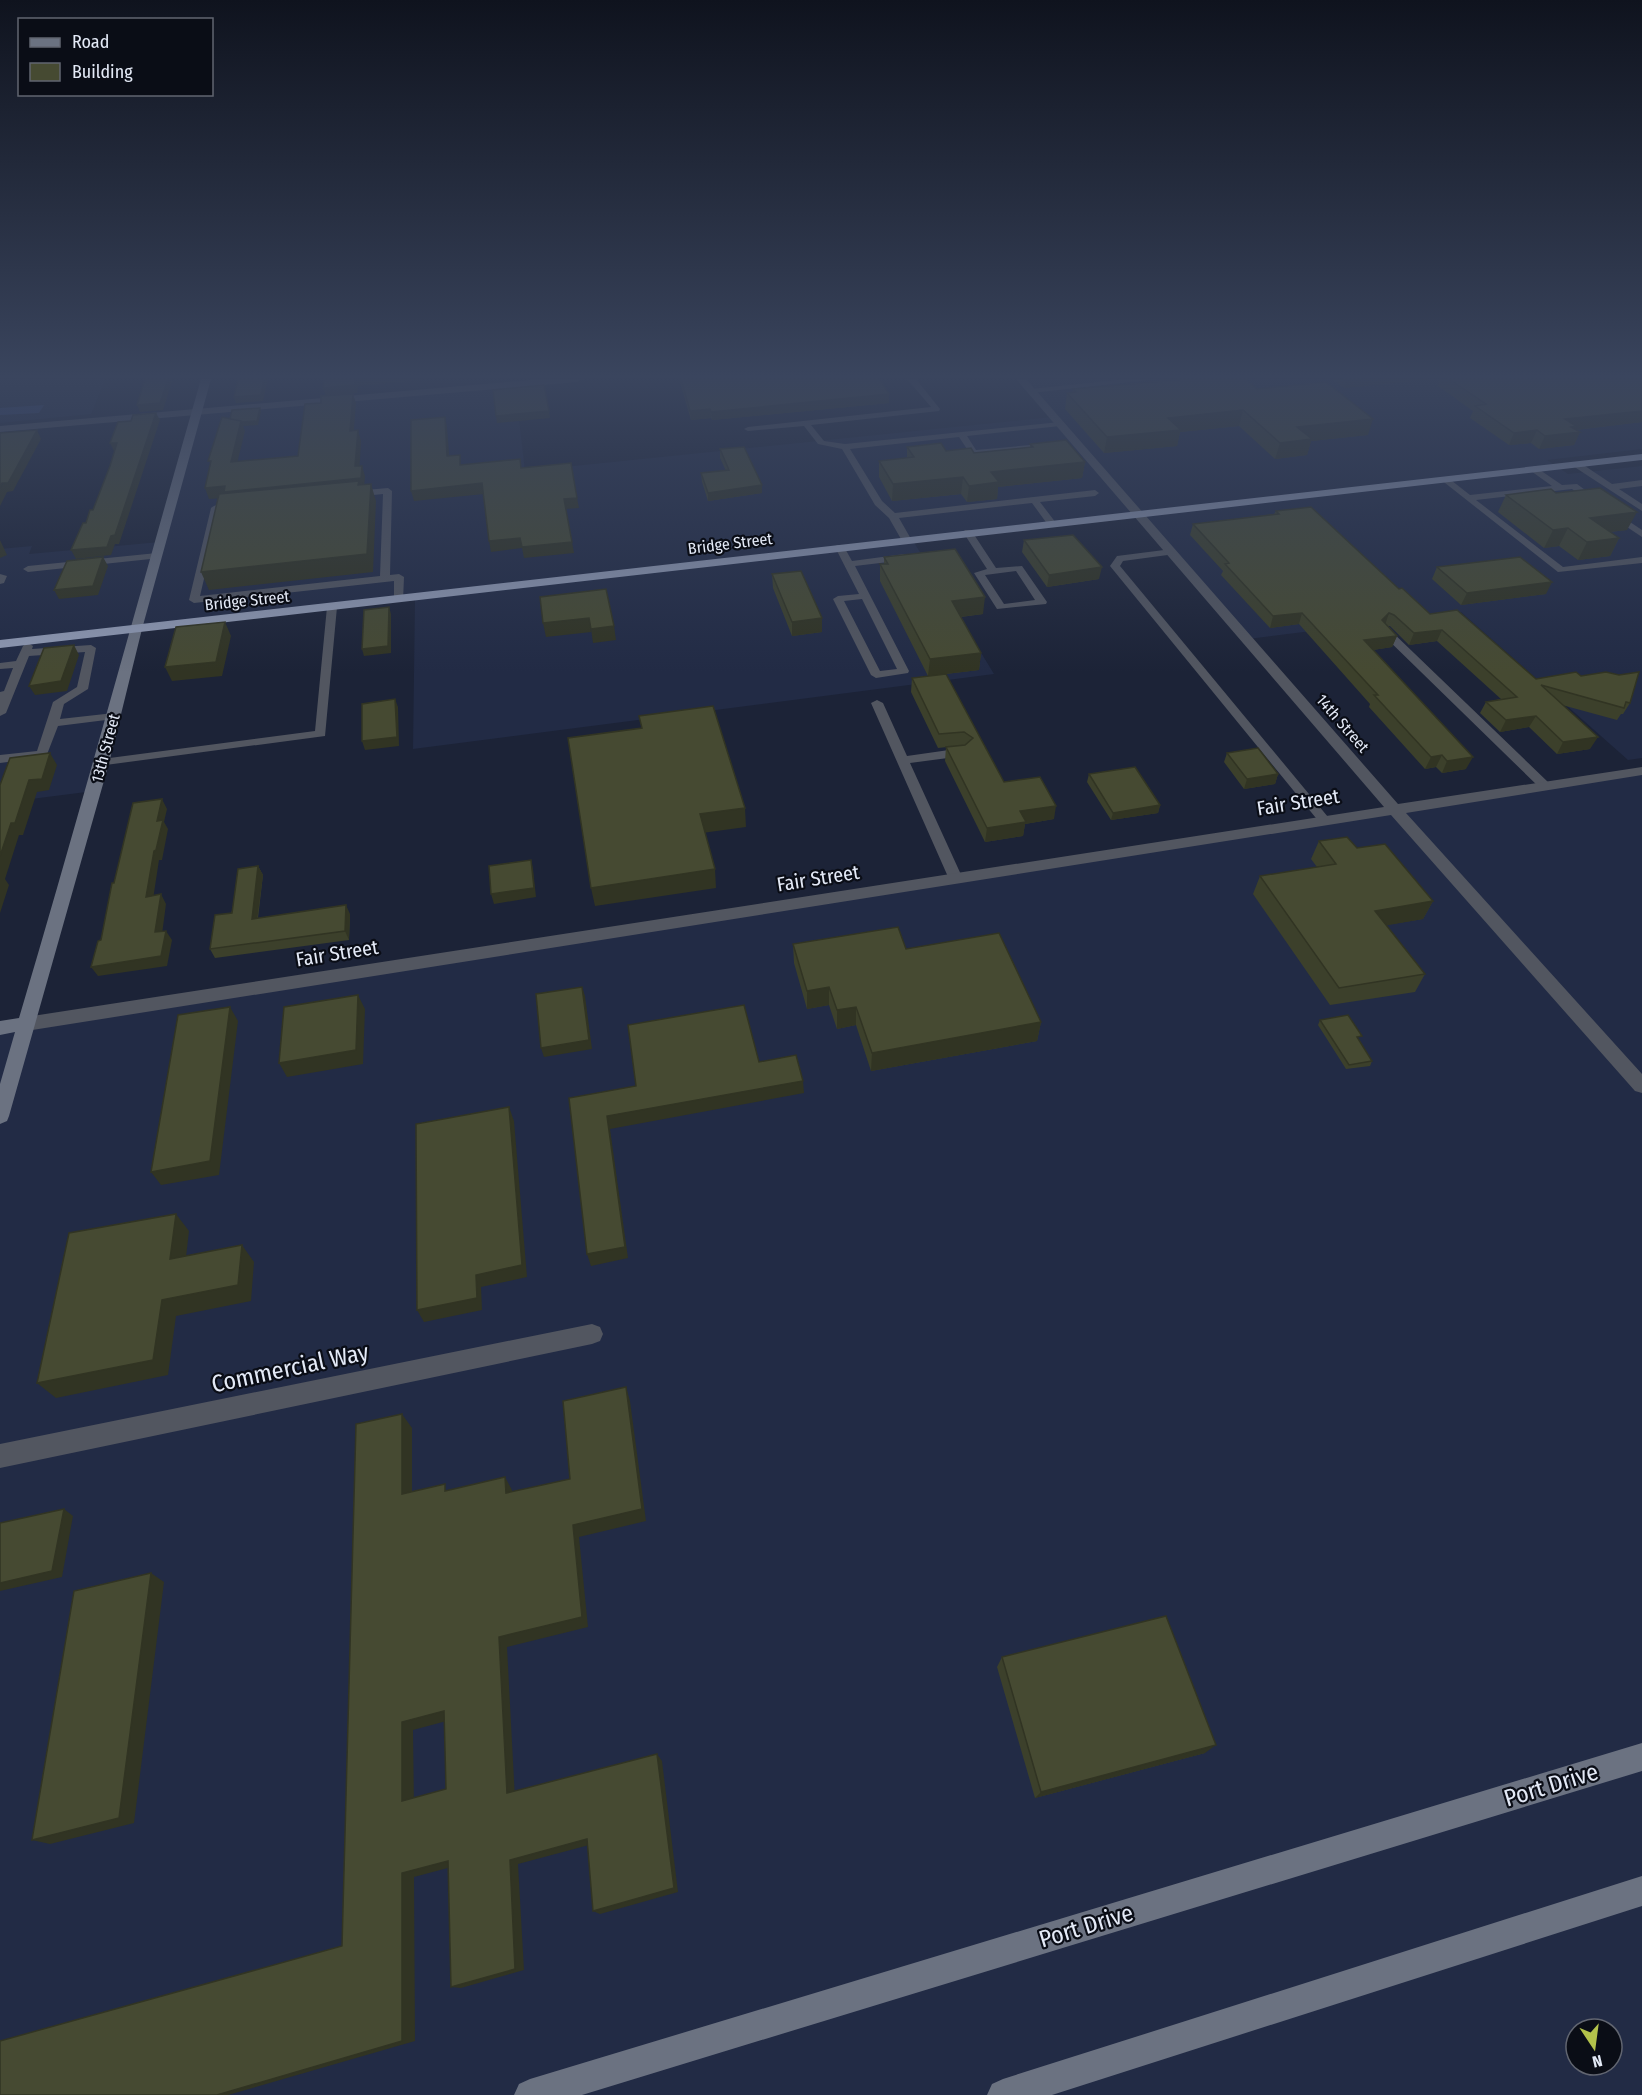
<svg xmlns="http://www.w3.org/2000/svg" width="1642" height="2095" viewBox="0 0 1642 2095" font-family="'Fira Sans Condensed',sans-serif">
	<rect width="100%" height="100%" fill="#1c2337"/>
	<path fill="#222b45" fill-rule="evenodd" d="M0,379H105L91,414L0,423Z
		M1021,379H1642V449L1547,460L1568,474L1642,466V758L1628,760L1461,612L1248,639L1139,514L912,539L994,674L413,749L415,597L137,629L94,791L0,803V549L32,546L29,554L160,542L197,413L515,385L525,471L1053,417Z
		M1642,773V2095H0V1028ZM1576,2029H1612V2065H1576Z"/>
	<path fill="#35477c" d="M44,405L39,413L0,415V408Z"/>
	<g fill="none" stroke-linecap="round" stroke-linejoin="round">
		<path fill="#525660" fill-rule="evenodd" d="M907,379H916L940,409L939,411L811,425L824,441L845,444L1060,422L1064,424L1060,426L967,436L976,450L1053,443V447L1050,448L974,456L971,455L959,437L850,449L882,501L895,513L1095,490L1099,493L1095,496L1040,502L1056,523L1051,526L1048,525L1032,503L899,518L911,539L906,542L901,539L889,518L875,505L842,449L818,444L804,426L748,431L744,429L748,427L931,407Z
			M1127,379H1157L1031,393L1027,391L1031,389Z
			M1573,462H1579L1612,484L1642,480V486L1619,489L1642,504V511L1573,466Z
			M1534,466L1562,485L1577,484L1600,501L1592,503L1572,489L1476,500L1563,567L1642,557V563L1558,572L1440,479L1447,477L1470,495L1552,486L1531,471L1530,469Z
			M388,488L392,491L390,575L399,574L404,577L403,601L394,599V581L194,603L189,600L211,508C218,503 233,501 240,506L220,510L200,596L380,576L383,494L354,497L350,494L354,491Z
			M1615,512L1642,530V537L1612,517V513Z
			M965,530H971L996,568L1022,566L1047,602L1046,604L997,609L974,573L987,569L963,532ZM1016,571L1035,600L1004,604L985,575Z
			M837,545H843L852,561L905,554L910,557L905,560L855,566L909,671L908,673L876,678L871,675L833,599L838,596L859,594L835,547ZM862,599L897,669L880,671L844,601Z
			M1172,549L1175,550V554L1123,561L1120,566L1328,817L1330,820L1328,823H1320L1110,566L1117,556Z
			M157,553L160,554V558L28,572L23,569L28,566Z
			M0,574L7,576L4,583L0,584Z
			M332,604L337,607L325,736L98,766V760L102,759L315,731L327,607Z
			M1384,627L1388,628L1549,783V789H1541L1380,632L1379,630Z
			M28,643L33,646L32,649L91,645L96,648L88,689L64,704L60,719L114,713L120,716L114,719L58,726L46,757L0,763V755L37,751L53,702L77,687L85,652L29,656L6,713L0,716V692L4,691L13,668L0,669V663L16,661L23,646Z
			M877,700L883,703L907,756L963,748L969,752L963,756L910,763L963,879L961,882L956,883L949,879L871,703Z"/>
		<path fill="#525660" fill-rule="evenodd" d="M543,379H582L577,382L0,432V426Z
			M1016,379H1026L1398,804L1642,767V775L1406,813L1642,1074V1093L1635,1091L1391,815L26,1031L20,1029L17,1024L20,1019L26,1017L1384,807Z
			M592,1324L600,1327L603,1334L600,1341L592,1344L0,1468V1444Z"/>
		<path fill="#6b7281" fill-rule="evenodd" d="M201,379H211L142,629L109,763L9,1116L7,1121L0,1124V1084L15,1032L0,1035V1021L19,1018C82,806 140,592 201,379Z
			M1642,1743V1771L582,2095H514L519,2084L530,2079Z
			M1642,1876V1906L1052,2095H987L992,2084L1003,2079Z"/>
		<path fill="#909ab3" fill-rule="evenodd" d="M1642,454V460L0,648V640Z"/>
	</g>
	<path fill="#3c402b" d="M679,379H879L889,394V403L712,420L711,418L691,420Z
		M1158,379H1246L1257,389L1368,435L1311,441L1307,455L1275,459L1239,426L1180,432L1177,446L1104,453L1065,409L1067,393H1072L1073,389L1160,381Z
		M1332,379H1431L1344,388Z
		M1440,379H1642V422L1576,430L1580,432L1574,445L1539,449L1531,443L1509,445L1470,418L1473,411L1438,386Z
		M1030,444L1085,462L1082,478L998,487L997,499L967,502L961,494L892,501L879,477V461L907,458V447L946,451L974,453L1030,447Z
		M720,449L762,485V493L708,501L702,482L701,473L726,471L720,458Z
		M1506,495L1627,530L1610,532L1619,538L1610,556L1578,560L1559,546L1544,548L1498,512Z
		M1276,511L1399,589L1430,614L1536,679L1581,676L1630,703L1623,714H1621L1617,720L1562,705L1590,749L1557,754L1529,727L1500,732L1480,713L1486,702L1501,699L1437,641L1409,645L1390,626H1388L1397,636L1392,647L1373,650L1466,769L1442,773L1436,767L1425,769L1369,707L1370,704L1299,624L1270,628L1221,575L1223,571L1190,535L1193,524L1274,514Z
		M1024,540L1099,579L1047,587L1022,552Z
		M884,557L983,614L961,617L981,653L979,670L946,674L1004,782L1054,819L1025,824L1023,836L985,842L945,761L946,747H947L938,748L911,692L912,678L928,676L880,581V564H884Z
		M1437,567L1546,594L1461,605L1432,579Z
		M772,574L822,618V632L792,636L773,588Z
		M1227,753L1278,774L1275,784L1244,789L1224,762Z
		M1089,774L1160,805L1158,813L1111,820L1087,782Z
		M1319,841L1357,848L1433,901L1423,919L1386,925L1425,974L1415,992L1330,1005L1253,894L1260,876L1317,867L1311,859Z
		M258,866L263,875L258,918L350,914L349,940L215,958L210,949Z
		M793,944L906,949L1041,1022L1037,1041L871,1071L856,1025L837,1029L829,1005L807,1009L794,963Z
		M1320,1020L1360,1041L1372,1061L1370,1066L1346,1069L1318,1025Z
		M1002,1657L1205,1753L1035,1798L997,1667Z"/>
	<path fill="#313423" d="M168,379H173L163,410L140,412L137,405Z
		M264,379H268L263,401L236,403L234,397Z
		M355,379H422V380L358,386L357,393L326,396L323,388Z
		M1362,379H1431L1344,388L1346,381Z
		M353,394L356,403L353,441L350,431Z
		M889,394V403L712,420L711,412Z
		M260,408L261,412L258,425L243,426L245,431L235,472L231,462L230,428Z
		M710,409L711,418L691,420L690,411Z
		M1243,410L1239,426L1180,432L1177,446L1104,453L1107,437L1168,418Z
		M549,411L550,418L497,423L496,416Z
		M1642,411V422L1574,430L1580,432L1574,445L1539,449L1545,436L1565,419Z
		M156,413L160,420L119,544H115L111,555L76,559L71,550Z
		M445,417L447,427L450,466L447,456Z
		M1373,419L1368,435L1311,441L1307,455L1275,459L1280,443L1297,427Z
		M37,430L41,439L13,491L7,492L0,506V488Z
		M358,430L361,441L359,477L355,466Z
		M1537,430L1531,443L1509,445L1514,433Z
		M110,443H117L120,451H114Z
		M1085,462L1082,478L998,487L997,499L967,502L969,486L991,472Z
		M362,466L365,476L364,488L209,499L205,488Z
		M963,477L961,494L892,501L893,484Z
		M482,483L484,494L414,501L411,491Z
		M371,484L376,501L373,572L209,590L201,572Z
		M762,485V493L708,501V493Z
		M577,498L579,508L565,509L564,499Z
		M1637,512L1627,530L1581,535L1590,518Z
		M1568,528L1559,546L1544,548L1553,530Z
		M520,538L572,542L574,553L524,558L522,548L491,552L489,541Z
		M1619,538L1610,556L1578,560L1587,542Z
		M0,540L7,555L0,558Z
		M103,557L108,566L98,595L59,599L54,590Z
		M1102,567L1099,579L1047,587L1049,575Z
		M1552,582L1546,594L1461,605L1467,593Z
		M985,597L983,614L951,618L952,601Z
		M389,607L391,614V653L364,656L362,649Z
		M1302,613L1299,624L1270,628L1273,616Z
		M1389,613L1385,625L1382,620Z
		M589,618L591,632L546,637L543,623Z
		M822,618V632L792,636V622Z
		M225,622L231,636L222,676L172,681L165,667Z
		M614,626L616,640L593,643L591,629Z
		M1442,630L1437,641L1409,645L1414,633Z
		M1397,636L1392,647L1360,652L1364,640Z
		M74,645L79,655L67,691L35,695L29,686Z
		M981,653L979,670L928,676L930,659Z
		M395,699L398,707L399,746L365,750L362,741Z
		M1536,716L1529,727L1500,732L1506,720Z
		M1598,737L1590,749L1557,754L1563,742Z
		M50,753L57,765L49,790L37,792L23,835H19L5,879L9,885L0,913V856L11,823L29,780Z
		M1442,755L1436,767L1425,769L1431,757Z
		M1473,757L1466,769L1442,773L1447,761Z
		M1278,774L1275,784L1244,789L1247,779Z
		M162,799L167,809L164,822L168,829L162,860H159L152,906L146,897L157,821Z
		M1160,805L1158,813L1111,820L1113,813Z
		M1056,806L1054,819L1025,824L1023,836L985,842L987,828L1020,811Z
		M745,808L746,827L702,833L700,814Z
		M531,860L533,869L536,897L494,904L491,894Z
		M258,866L263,875L256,928L252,919Z
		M715,869L716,888L595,906L591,888Z
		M161,894L166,904L161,942L155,932Z
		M1433,901L1423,919L1366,929L1375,911Z
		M346,905L350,914L349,940L345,931Z
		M166,931L172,940L167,966L98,976L91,967Z
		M582,987L585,996L592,1049L544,1057L541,1048Z
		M829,987V1005L807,1009V991Z
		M358,995L365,1009L363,1064L287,1077L279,1063Z
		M230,1007L238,1021L219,1175L161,1185L151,1172Z
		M856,1007V1025L837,1029V1010Z
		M1041,1022L1037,1041L871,1071L872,1053Z
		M803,1081L804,1093L610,1129L628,1258L591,1266L587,1254L607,1116Z
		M509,1107L514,1121L527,1277L481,1287L482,1310L424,1322L417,1310L476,1275Z
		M176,1214L189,1231L184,1275L170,1259Z
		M242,1245L254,1262L251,1301L176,1316L168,1375L56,1398L37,1383Z
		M626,1387L630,1401L646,1521L579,1537L588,1627L507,1647L515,1799L507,1793L499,1637Z
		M402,1414L412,1428V1506L402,1494Z
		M505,1477L512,1490L513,1505L506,1493Z
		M64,1509L73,1516L62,1577L0,1591V1583Z
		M151,1573L164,1582L134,1823L50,1844L32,1840Z
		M444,1711L454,1719L413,1730L414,1807L402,1801V1722Z
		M1216,1745L1205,1753L1035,1798L1041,1792Z
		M657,1754L662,1761L678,1892L600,1914L593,1911Z
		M587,1839L593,1844L518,1864L524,1970L461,1988L451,1987L510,1860Z
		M448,1861L459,1865L414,1877L415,2041L228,2095H217L402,2041V1873Z"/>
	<path fill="#464a32" stroke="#313423" stroke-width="1.5" fill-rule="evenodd" d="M145,379H168L160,403L137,405Z
		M238,379H264L261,395L234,397Z
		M324,379H355V385L323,388Z
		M681,379H879L889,394L711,412L710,409L690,411Z
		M1177,379H1246L1257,389L1326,382L1373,419L1297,427L1312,439L1280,443L1243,410L1168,418L1181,430L1107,437L1067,393L1076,392L1073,389L1178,380Z
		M1344,379H1362L1346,381Z
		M1449,379H1642V411L1565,419L1576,426L1571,427L1580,432L1545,436L1537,430L1514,433L1475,406L1486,404Z
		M544,385L549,411L496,416L493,390Z
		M353,394L350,431L358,430L355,466H362L361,478L224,492L225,486L205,488L211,461H208L222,417L241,421L231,462L298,456L305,404L321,403V396Z
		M260,408L257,421L241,422V421L230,419L232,410Z
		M156,413L115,535L111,536L107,547L71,550L83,523H86L90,510H93L110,466L117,443H110L118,422L131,421L133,415Z
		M445,417L447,456L460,455V465L520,459L521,468L571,463L577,498L564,499L572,542L522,547L520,538L489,541L482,483L411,491V420Z
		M37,430L8,483H2L0,488V433Z
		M1066,440L1085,462L991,472L999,482L969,486L963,477L893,484L879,461L914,457L907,447L941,443L946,451L971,448L974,453L1033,447L1030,444Z
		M744,447L762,485L708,493L701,473L729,470L720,449Z
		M359,481L358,485L371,484L367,554L201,572L219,494Z
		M1600,488L1637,512L1590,518L1619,538L1587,542L1568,528L1553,530L1506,495L1551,489L1556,493Z
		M1311,507L1399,589L1402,588L1430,614L1457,610L1536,679L1576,672L1581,676L1606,672L1619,675L1639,672L1630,703L1626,702L1624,708L1541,685L1598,737L1563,742L1536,716L1506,720L1486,702L1517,697L1442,630L1414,633L1394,615L1389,613L1382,620L1397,636L1364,640L1473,757L1447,761L1442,755L1431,757L1374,695H1378L1302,613L1273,616L1225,564L1229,563L1193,524L1279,514L1276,511Z
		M1073,535L1102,567L1049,575L1024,540Z
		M955,549L985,597L952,601L981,653L930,659L880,564H888L884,557Z
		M103,557L93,586L54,590L67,561Z
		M1520,557L1552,582L1467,593L1437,567Z
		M801,571L822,618L792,622L772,574Z
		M606,589L614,626L591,629L589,618L543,623L540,597Z
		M389,607L388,646L362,649L364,610Z
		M225,622L216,662L165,667L176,627Z
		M74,645L61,681L29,686L44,648Z
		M946,674L1004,782L1040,777L1056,806L1020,811L1026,822L987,828L946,747L965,745L973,738L964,732L939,734L912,678Z
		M395,699L397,737L362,741V704Z
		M713,706L745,808L700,814L715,869L591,888L568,738L642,728L639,716Z
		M1258,748L1278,774L1247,779L1227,753Z
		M50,753L42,779L29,780L15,823H11L0,856V785L10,758Z
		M1135,767L1160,805L1113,813L1089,774Z
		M162,799L157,821L163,820L156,850L154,851L146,897L161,894L155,932L166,931L161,956L91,967L98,941L101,940L112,883H114L133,803Z
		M1347,837L1357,848L1385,844L1433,901L1375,911L1425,974L1339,988L1260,876L1336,864L1319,841Z
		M531,860L534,888L491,894L489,866Z
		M258,866L252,919L346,905L345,931L210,949L215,915L232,913L238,869Z
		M898,927L906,949L999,933L1041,1022L872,1053L856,1007L837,1010L829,987L807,991L793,944Z
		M582,987L589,1040L541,1048L536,994Z
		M358,995L356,1050L279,1063L284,1007Z
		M744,1005L759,1062L796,1055L803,1081L607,1116L625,1247L587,1254L569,1098L636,1086L628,1025Z
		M230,1007L210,1161L151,1172L178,1015Z
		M1348,1015L1362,1036L1357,1037L1372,1061L1349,1065L1320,1020Z
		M509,1107L522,1265L476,1275L477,1298L417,1310L416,1124Z
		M176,1214L170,1259L242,1245L238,1285L162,1300L153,1360L37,1383L69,1233Z
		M626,1387L642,1509L573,1525L582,1617L499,1637L507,1793L657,1754L674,1888L593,1911L587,1839L510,1860L515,1969L451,1987L448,1861L402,1873V2041L217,2095H0V2041L342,1946L356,1424L402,1414V1494L445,1484V1491L505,1477L506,1493L570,1479L563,1401ZM444,1711L446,1789L402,1801V1722Z
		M64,1509L52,1571L0,1583V1523Z
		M151,1573L119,1818L32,1840L74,1591Z
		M1166,1616L1216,1745L1041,1792L1002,1657Z"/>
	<linearGradient id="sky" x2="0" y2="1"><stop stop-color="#0f131e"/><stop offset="0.56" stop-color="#3a455e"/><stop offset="1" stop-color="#3a455e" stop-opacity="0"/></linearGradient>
	<rect width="1642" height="672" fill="url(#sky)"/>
	<g text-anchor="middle" stroke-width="4.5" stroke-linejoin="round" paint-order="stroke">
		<g font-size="16" fill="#e4eaf7" stroke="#0a0d16">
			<text transform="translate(730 543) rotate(-7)" y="6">Bridge Street</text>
			<text transform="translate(247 600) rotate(-6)" y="6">Bridge Street</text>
			<text transform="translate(1343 723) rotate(49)" y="6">14th Street</text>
			<text transform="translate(105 748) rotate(-75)" y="6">13th Street</text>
		</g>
		<g font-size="20" fill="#e4eaf7" stroke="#0a0d16">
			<text transform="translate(1298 802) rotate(-9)" y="7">Fair Street</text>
			<text transform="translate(818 878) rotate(-9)" y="7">Fair Street</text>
			<text transform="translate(337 953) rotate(-9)" y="7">Fair Street</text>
		</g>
		<g font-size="24" fill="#e4eaf7" stroke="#0a0d16">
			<text transform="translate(290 1368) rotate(-12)" y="8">Commercial Way</text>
			<text transform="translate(1551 1785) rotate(-17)" y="8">Port Drive</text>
			<text transform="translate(1086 1926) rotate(-17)" y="8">Port Drive</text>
		</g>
	</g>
	<rect x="18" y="18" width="195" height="78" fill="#0a0d16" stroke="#616570" stroke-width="1.5"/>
	<rect x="30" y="38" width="30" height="9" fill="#6b7281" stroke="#616570" stroke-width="1.5"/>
	<text x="72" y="48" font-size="18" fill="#e4eaf7">Road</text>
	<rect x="30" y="63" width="30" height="18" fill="#464a32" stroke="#616570" stroke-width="1.5"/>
	<text x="72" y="78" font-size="18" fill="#e4eaf7">Building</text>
	<g transform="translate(1594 2047) rotate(167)"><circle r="28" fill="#0a0d16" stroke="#616570" stroke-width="1.5"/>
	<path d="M0-4.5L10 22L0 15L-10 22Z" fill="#b3c24b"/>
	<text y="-9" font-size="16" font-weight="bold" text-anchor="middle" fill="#e4eaf7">N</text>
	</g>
</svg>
